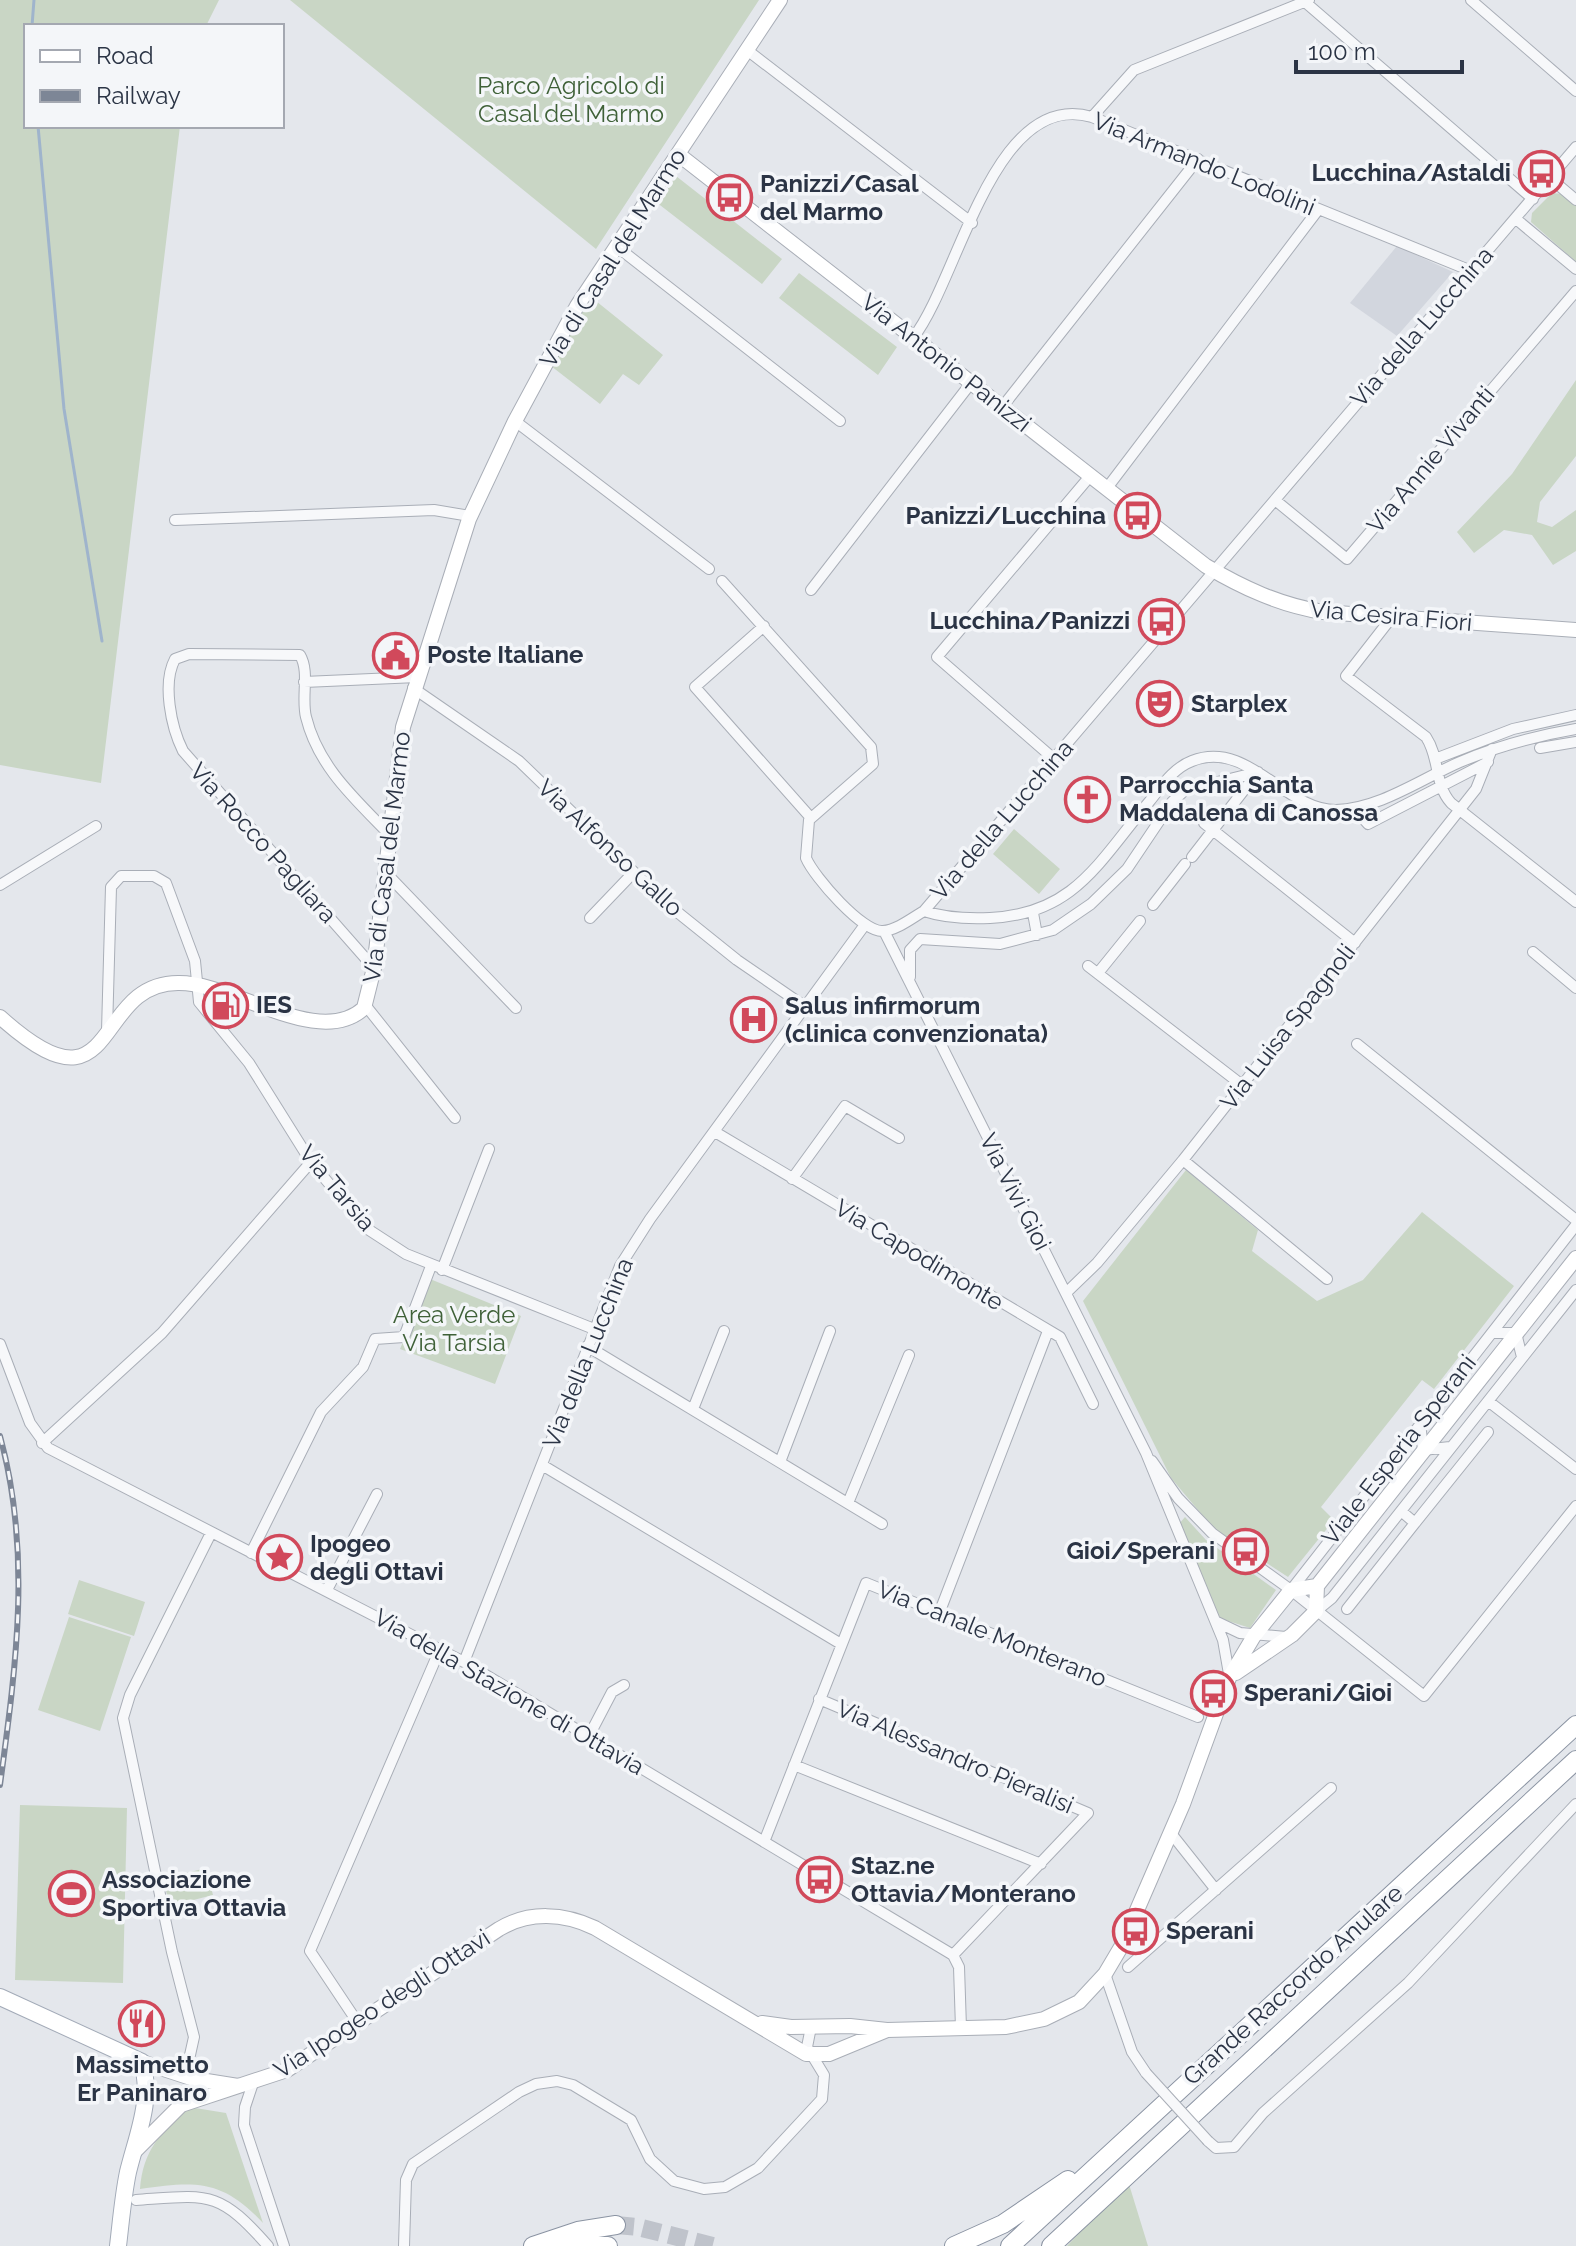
<svg xmlns="http://www.w3.org/2000/svg" width="1576" height="2246" viewBox="0 0 1576 2246" font-family="Raleway,sans-serif">
	<rect width="100%" height="100%" fill="#e4e7ec"/>
	<path fill="#d2d6de" d="M1397,246L1453,272L1397,336L1350,303Z"/>
	<path fill="#c9d6c5" d="M0,0H219L206,26H26V126H180L101,783L0,765Z
		M290,0H759L596,249Z
		M676,176L782,259L762,284L656,202Z
		M1552,193L1563,194L1576,205V262L1531,222L1532,213Z
		M799,273L897,347L878,375L779,298Z
		M591,297L663,355L639,385L623,374L600,404L551,366Z
		M1576,380V456L1540,502L1537,522L1552,527L1576,510V551L1553,565L1532,535L1504,530L1474,553L1457,532L1512,474Z
		M1014,829L1060,869L1039,894L993,854Z
		M1186,1170L1258,1230L1252,1251L1317,1301L1363,1280L1422,1212L1514,1286L1434,1389L1422,1380L1321,1507L1334,1520L1288,1577L1214,1529L1171,1478L1083,1301Z
		M430,1279L521,1316L495,1384L400,1349Z
		M1185,1517L1206,1540L1276,1590L1250,1628L1222,1619L1213,1610L1179,1524Z
		M79,1580L145,1602L134,1636L68,1614Z
		M69,1617L131,1637L100,1731L38,1710Z
		M20,1805L127,1808L123,1983L15,1980Z
		M206,1868L213,1895L170,1906L163,1879Z
		M189,2107L226,2113L263,2223C222,2179 196,2181 140,2189C143,2150 161,2132 189,2107Z
		M1128,2181L1148,2246H1067Z"/>
	<g fill="none" stroke-linecap="round" stroke-linejoin="round">
		<path stroke="#9fb4cc" stroke-width="3" d="M32,26L34,0
			M38,126L64,409L102,641"/>
		<path stroke="#bfc3cb" stroke-width="18" stroke-dasharray="18 9" stroke-linecap="butt" d="M616,2225L638,2227L713,2246"/>
		<defs>
			<path id="street" d="M1471,0L1576,91
				M1305,2L1533,199
				M747,50L972,223
				M1092,117L1134,70L1309,0
				M1550,178L1576,200
				M1516,219L1576,269
				M616,246L840,421
				M913,338C959,280 993,88 1092,117L1469,270
				M1003,406L1198,159
				M515,421L709,569
				M1107,488L1318,210
				M1275,500L1347,559L1576,291
				M175,520L434,510L470,516
				M722,581L871,747L873,764L809,820L806,858C814,877 863,933 883,931C897,930 912,918 924,911L1576,147
				M811,590L971,383
				M1392,617L1346,676L1426,737C1440,758 1434,784 1451,803L1576,902
				M764,626L695,687L811,818
				M304,682L417,677
				M413,688L519,761L666,903L737,960L807,1008
				M1540,748L1576,742
				M1054,759L937,657L1091,475
				M1435,759L1513,729L1576,715
				M1354,808L1368,824L1488,762
				M1204,823L1355,943
				M1192,857L1258,772
				M384,871L516,1008
				M0,885L96,826
				M1153,905L1185,864
				M924,911C945,918 967,919 990,918C1075,914 1099,861 1149,802C1161,787 1173,768 1192,761C1248,739 1284,810 1336,810C1379,809 1421,779 1460,762C1498,746 1535,736 1576,729
				M1033,913L1037,935
				M590,918L634,872
				M884,931L1146,1453L1223,1640L1229,1674
				M1533,952L1576,988
				M1088,966L1242,1085
				M374,968L183,751C171,727 162,683 175,659L189,654L300,655C310,672 301,697 306,717C318,766 354,798 388,833
				M1098,973L1140,921
				M910,977V950L920,939L1000,944L1053,930L1091,904L1127,869L1172,802L1185,790L1258,772
				M366,1006L455,1118
				M107,1031L111,887L121,876H154L166,883L195,961L199,1002L249,1063L311,1162L366,1228L406,1254L594,1329
				M1357,1044L1576,1220
				M715,1132L1060,1337L1093,1404
				M1183,1160L1327,1279
				M792,1179L845,1106L899,1138
				M442,1270L489,1149
				M1066,1293L1097,1263L1183,1160L1476,789L1492,749
				M1492,1333H1516L1522,1357
				M0,1344L30,1423L48,1448L464,1662L953,1955L959,1967L961,2028
				M587,1346L882,1524
				M1488,1401L1576,1469
				M693,1409L724,1331
				M1420,1422L1423,1450L1450,1447
				M42,1443L162,1333L311,1162
				M1152,1461L1178,1498L1212,1533L1291,1590L1424,1696L1576,1506
				M780,1462L830,1331
				M542,1465L841,1644
				M848,1503L909,1355
				M1401,1511L1415,1523L1488,1432
				M251,1553L321,1412L363,1367L375,1339L404,1337L431,1266
				M327,1590L377,1494
				M1291,1590L1576,1225
				M1347,1609L1415,1523
				M940,1611L1048,1331
				M1316,1611L1332,1598L1576,1290
				M1217,1622L1240,1633L1286,1637
				M464,1662L620,1266L650,1219L864,926
				M819,1699L1088,1813L953,1955
				M589,1736L612,1692L624,1685
				M794,1765L1041,1864
				M1170,1832L1216,1890
				M764,1842L866,1583L1198,1717
				M1128,1967L1331,1788
				M1105,1974L1132,2052L1146,2073
				M358,2023L310,1951L440,1649
				M190,2055L194,2037L172,1952L123,1718L130,1695L211,1533
				M253,2083L245,2107L244,2125L284,2246
				M1208,2141L1216,2148L1234,2147L1263,2113L1408,1983L1576,1804
				M136,2200C208,2195 218,2189 268,2246
				M404,2246L406,2180L413,2164L519,2092L536,2084L557,2081L573,2085L631,2120L650,2159L674,2181L704,2189L725,2187L758,2168L822,2099L824,2075L807,2047L811,2027"/>
			<path id="secondary" d="M678,154L1206,566C1243,588 1280,605 1323,612L1576,630
				M0,1017C120,1125 91,983 178,983C233,982 319,1050 364,1008L374,968L403,727L469,519L515,421L577,306L780,0
				M1236,1673L1292,1635L1316,1611L1317,1586L1576,1258
				M762,2023L791,2027L850,2026L887,2030L1006,2027L1044,2019L1079,2002L1105,1974L1121,1947L1183,1804L1229,1678L1254,1636L1291,1590L1317,1586
				M142,2062L194,2079L238,2086
				M135,2151L181,2105L287,2070L499,1929C529,1911 564,1913 595,1928L806,2054H829L887,2030"/>
			<path id="primary" d="M0,1997L142,2062C153,2100 137,2135 128,2172C123,2196 121,2221 118,2246"/>
			<path id="highway" d="M533,2246L578,2231L616,2225
				M563,2246H608
				M954,2246L1003,2224L1068,2180
				M1010,2246L1576,1725
				M1051,2246L1576,1760"/>
		</defs>
		<use href="#street" stroke="#a9aeb7" stroke-width="12"/>
		<use href="#secondary" stroke="#a9aeb7" stroke-width="16"/>
		<use href="#primary" stroke="#a3abb8" stroke-width="18"/>
		<use href="#highway" stroke="#8b94a3" stroke-width="20"/>
		<use href="#street" stroke="#f7f8fa" stroke-width="10"/>
		<use href="#secondary" stroke="#fff" stroke-width="14"/>
		<use href="#primary" stroke="#fff" stroke-width="16"/>
		<use href="#highway" stroke="#fff" stroke-width="18"/>
		<defs>
			<path id="rail" d="M0,1436C32,1553 16,1666 0,1785"/>
		</defs>
		<use href="#rail" stroke="#7d8696" stroke-width="6"/>
		<use href="#rail" stroke="#f4f6f9" stroke-width="3" stroke-dasharray="9" stroke-linecap="butt"/>
		<defs>
			<path id="street-bridge" d="M1146,2073L1208,2141"/>
		</defs>
		<use href="#street-bridge" stroke="#a9aeb7" stroke-width="12" stroke-linecap="butt"/>
		<use href="#street-bridge" stroke="#f7f8fa" stroke-width="10"/>
	</g>
	<defs>
		<symbol id="bus-ring" viewBox="-11 -11 22 22"><circle r="9.5" fill="#f4f6f9" stroke="#d1495b" stroke-width="1.5"/><path d="M-5-6H5V4H4V6H2V4H-2V6H-4V4H-5ZM-3.5-4V0h7V-4ZM-3.5 1.2v1.5H-2V1.2ZM2 1.2v1.5H3.5V1.2Z" fill="#d1495b"/></symbol>
		<symbol id="civic-ring" viewBox="-11 -11 22 22"><circle r="9.5" fill="#f4f6f9" stroke="#d1495b" stroke-width="1.5"/><path d="M-.6-6.5H3V-4.5H.6V-3L4-1V1h2V6H-6V1h2V-1L-.6-3ZM-1.2 2.5V6h2.4V2.5Z" fill="#d1495b"/></symbol>
		<symbol id="theatre-ring" viewBox="-11 -11 22 22"><circle r="9.5" fill="#f4f6f9" stroke="#d1495b" stroke-width="1.5"/><path d="M-5-5.5Q0-4 5-5.5V0Q5 5 0 6Q-5 5-5 0ZM-3.3-2.5H-1v1.5H-3.3ZM1-2.5H3.3v1.5H1ZM-2.8 1Q0 5.5 2.8 1Z" fill="#d1495b"/></symbol>
		<symbol id="church-ring" viewBox="-11 -11 22 22"><circle r="9.5" fill="#f4f6f9" stroke="#d1495b" stroke-width="1.5"/><path d="M-1.2-6h2.4v3.5h3.3v2.4h-3.3V6h-2.4V-.1h-3.3v-2.4h3.3Z" fill="#d1495b"/></symbol>
		<symbol id="fuel-ring" viewBox="-11 -11 22 22"><circle r="9.5" fill="#f4f6f9" stroke="#d1495b" stroke-width="1.5"/><path d="M-5.5-6h7V0h2V4h1.3V-2.5L3-4.5l.8-.8L6-3V5H2.5V1h-1V6h-7ZM-4.2-4.7v3.2H.2V-4.7Z" fill="#d1495b"/></symbol>
		<symbol id="hospital-ring" viewBox="-11 -11 22 22"><circle r="9.5" fill="#f4f6f9" stroke="#d1495b" stroke-width="1.5"/><path d="M-5-5h3v3.5h4V-5h3V5h-3V1.5h-4V5h-3Z" fill="#d1495b"/></symbol>
		<symbol id="sight-ring" viewBox="-11 -11 22 22"><circle r="9.5" fill="#f4f6f9" stroke="#d1495b" stroke-width="1.5"/><path d="M0-6L1.8-2.2L6-1.7L2.9 1.2L3.7 5.4L0 3.3L-3.7 5.4L-2.9 1.2L-6-1.7L-1.8-2.2Z" fill="#d1495b"/></symbol>
		<symbol id="stadium-ring" viewBox="-11 -11 22 22"><circle r="9.5" fill="#f4f6f9" stroke="#d1495b" stroke-width="1.5"/><path d="M0-5a6.5 5 0 1 0 0 10a6.5 5 0 1 0 0-10ZM-3.5-1.8h7v3.6h-7Z" fill="#d1495b"/></symbol>
		<symbol id="restaurant-ring" viewBox="-11 -11 22 22"><circle r="9.5" fill="#f4f6f9" stroke="#d1495b" stroke-width="1.5"/><path d="M-5-6h1v4h1v-4h1v4h1v-4h1v5L-1.5 .5V6h-2V.5L-5-1ZM5-6V6H3V1.5H1.5Q1.5-4 5-6Z" fill="#d1495b"/></symbol>
	</defs>
	<g fill-rule="evenodd">
		<use href="#bus-ring" x="1516" y="148" width="51" height="51"/>
		<use href="#bus-ring" x="704" y="172" width="51" height="51"/>
		<use href="#bus-ring" x="1112" y="490" width="51" height="51"/>
		<use href="#bus-ring" x="1136" y="596" width="51" height="51"/>
		<use href="#civic-ring" x="370" y="630" width="51" height="51"/>
		<use href="#theatre-ring" x="1134" y="678" width="51" height="51"/>
		<use href="#church-ring" x="1062" y="774" width="51" height="51"/>
		<use href="#fuel-ring" x="200" y="980" width="51" height="51"/>
		<use href="#hospital-ring" x="728" y="994" width="51" height="51"/>
		<use href="#bus-ring" x="1220" y="1526" width="51" height="51"/>
		<use href="#sight-ring" x="254" y="1532" width="51" height="51"/>
		<use href="#bus-ring" x="1188" y="1668" width="51" height="51"/>
		<use href="#bus-ring" x="794" y="1854" width="51" height="51"/>
		<use href="#stadium-ring" x="46" y="1868" width="51" height="51"/>
		<use href="#bus-ring" x="1110" y="1906" width="51" height="51"/>
		<use href="#restaurant-ring" x="116" y="1998" width="51" height="51"/>
	</g>
	<g text-anchor="middle" stroke-width="7" stroke-linejoin="round" paint-order="stroke">
		<g font-size="24" fill="#3f6138" stroke="#f4f6f9">
			<text x="571" y="94">Parco Agricolo di<tspan x="571" dy="28">Casal del Marmo</tspan></text>
			<text x="454" y="1323">Area Verde<tspan x="454" dy="28">Via Tarsia</tspan></text>
		</g>
		<g font-size="24" fill="#2b3445" stroke="#f4f6f9">
			<text transform="translate(1204 164) rotate(22)" y="8">Via Armando Lodolini</text>
			<text transform="translate(613 258) rotate(-58)" y="8">Via di Casal del Marmo</text>
			<text transform="translate(1422 327) rotate(-49)" y="8">Via della Lucchina</text>
			<text transform="translate(946 363) rotate(38)" y="8">Via Antonio Panizzi</text>
			<text transform="translate(1431 460) rotate(-50)" y="8">Via Annie Vivanti</text>
			<text transform="translate(1391 616) rotate(5)" y="8">Via Cesira Fiori</text>
			<text transform="translate(1002 820) rotate(-49)" y="8">Via della Lucchina</text>
			<text transform="translate(263 843) rotate(48)" y="8">Via Rocco Pagliara</text>
			<text transform="translate(610 848) rotate(43)" y="8">Via Alfonso Gallo</text>
			<text transform="translate(387 857) rotate(-83)" y="8">Via di Casal del Marmo</text>
			<text transform="translate(1288 1027) rotate(-52)" y="8">Via Luisa Spagnoli</text>
			<text transform="translate(337 1188) rotate(50)" y="8">Via Tarsia</text>
			<text transform="translate(1015 1192) rotate(63)" y="8">Via Vivi Gioi</text>
			<text transform="translate(919 1255) rotate(31)" y="8">Via Capodimonte</text>
			<text transform="translate(588 1353) rotate(-68)" y="8">Via della Lucchina</text>
			<text transform="translate(1399 1450) rotate(-52)" y="8">Viale Esperia Sperani</text>
			<text transform="translate(992 1634) rotate(22)" y="8">Via Canale Monterano</text>
			<text transform="translate(509 1692) rotate(30)" y="8">Via della Stazione di Ottavia</text>
			<text transform="translate(955 1757) rotate(23)" y="8">Via Alessandro Pieralisi</text>
			<text transform="translate(1293 1985) rotate(-42)" y="8">Grande Raccordo Anulare</text>
			<text transform="translate(382 2004) rotate(-33)" y="8">Via Ipogeo degli Ottavi</text>
		</g>
		<g font-size="24" font-weight="bold" fill="#2b3445" stroke="#f4f6f9" text-anchor="start">
			<text x="1511" y="181" text-anchor="end">Lucchina/Astaldi</text>
			<text x="760" y="192">Panizzi/Casal<tspan x="760" dy="28">del Marmo</tspan></text>
			<text x="1106" y="524" text-anchor="end">Panizzi/Lucchina</text>
			<text x="1130" y="629" text-anchor="end">Lucchina/Panizzi</text>
			<text x="427" y="663">Poste Italiane</text>
			<text x="1191" y="712">Starplex</text>
			<text x="1119" y="793">Parrocchia Santa<tspan x="1119" dy="28">Maddalena di Canossa</tspan></text>
			<text x="256" y="1013">IES</text>
			<text x="785" y="1014">Salus infirmorum<tspan x="785" dy="28">(clinica convenzionata)</tspan></text>
			<text x="310" y="1552">Ipogeo<tspan x="310" dy="28">degli Ottavi</tspan></text>
			<text x="1215" y="1559" text-anchor="end">Gioi/Sperani</text>
			<text x="1244" y="1701">Sperani/Gioi</text>
			<text x="851" y="1874">Staz.ne<tspan x="851" dy="28">Ottavia/Monterano</tspan></text>
			<text x="102" y="1888">Associazione<tspan x="102" dy="28">Sportiva Ottavia</tspan></text>
			<text x="1166" y="1939">Sperani</text>
			<text x="142" y="2073" text-anchor="middle">Massimetto<tspan x="142" dy="28">Er Paninaro</tspan></text>
		</g>
	</g>
	<rect x="24" y="24" width="260" height="104" fill="#f4f6f9" stroke="#a4a8b1" stroke-width="2"/>
	<rect x="40" y="50" width="40" height="12" fill="#ffffff" stroke="#a4a8b1" stroke-width="2"/>
	<text x="96" y="64" font-size="24" fill="#2b3445">Road</text>
	<rect x="40" y="90" width="40" height="12" fill="#7d8696" stroke="#a4a8b1" stroke-width="2"/>
	<text x="96" y="104" font-size="24" fill="#2b3445">Railway</text>
	<path d="M1296 60v12h166v-12" fill="none" stroke="#2b3445" stroke-width="4"/>
	<text x="1308" y="60" font-size="24" fill="#2b3445" stroke="#f4f6f9" stroke-width="6" paint-order="stroke">100 m</text>
</svg>
